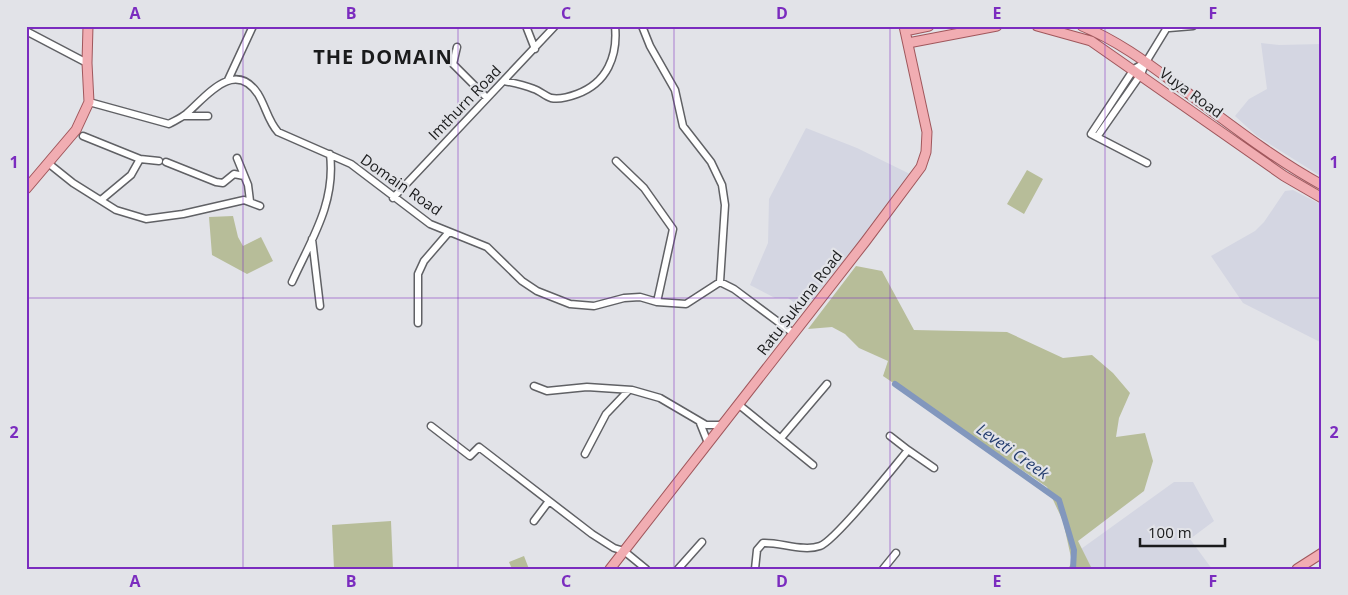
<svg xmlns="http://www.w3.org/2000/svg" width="1348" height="595" viewBox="0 0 1348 595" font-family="'Open Sans',sans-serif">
	<rect width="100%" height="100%" fill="#e2e3e8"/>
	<path fill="#d4d6e2" d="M1261,43L1279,45L1322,44V177L1257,136L1235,116L1249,99L1267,89Z
		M806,128L857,148L912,175L804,310L788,298H775L750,285L768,243L769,199Z
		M1293,190L1322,205V343L1243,303L1211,256L1255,231L1264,222L1285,191Z
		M1174,482H1193L1214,521L1190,539L1212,569H1091L1081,549Z"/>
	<path fill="#b7bd99" d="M1027,170L1043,179L1024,214L1007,204Z
		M233,216L238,237L243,246L261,237L273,261L247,274L212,255L209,217Z
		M856,266L882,271L914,330L1007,332L1063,358L1092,355L1113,373L1130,393L1119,418L1116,437L1145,433L1153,461L1144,491L1078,541L1092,569H1068L1072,562L1063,521L1047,487L883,376L888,361L859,348L845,334L832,327L808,329Z
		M391,521L393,569H334L332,525Z
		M524,556L529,569H512L509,562Z"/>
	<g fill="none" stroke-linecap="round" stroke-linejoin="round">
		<path stroke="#8297bd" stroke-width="6" d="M895,384L1059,500L1074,550L1073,569"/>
		<defs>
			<path id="minor" d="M526,26L535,49
				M642,26L650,46L675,90L683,126L711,162L722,185L725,205L720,282
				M1169,28L1193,26
				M26,31L87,63
				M457,47L453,64L487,98
				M1146,62L1134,69L1091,134L1147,163
				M228,80L253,26
				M504,81C515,83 524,85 534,89C540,91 545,96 551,98C560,100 569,97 577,94C607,83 618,56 615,26
				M89,102L169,124C174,121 181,118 186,114C205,98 234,58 258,94C266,107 268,121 278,132L351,164L430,224L487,247L522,281L537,291L570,304L594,306L624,298L640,297L657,302L686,304L720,282L734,289L793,333
				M184,116H208
				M83,136L140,159L159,161
				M1097,137L1141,74L1146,62L1168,26
				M237,158L248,185L250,201
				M616,161L644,188L673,229L657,302
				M166,162L216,182L223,183L234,174L244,176
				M48,163L73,183L116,210L146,219L183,214L244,200L260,206
				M393,198L555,26
				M101,200L131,175L140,159
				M312,239L320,306
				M292,282C311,240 336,203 330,154
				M418,323V274L424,261L449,232
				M534,386L547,391L587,387L632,390L660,398L706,425H722
				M738,404L813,465
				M700,423L708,443
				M431,426L470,456L479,447L592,534L614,548L624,551L646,569
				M781,438L827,384
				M908,450L934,468
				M585,454L606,414L628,391
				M534,521L549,501
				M678,569L702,542
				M755,569L757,550L763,543C780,542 803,552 820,546C835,541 894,467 908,450L890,436
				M883,569L896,553"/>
			<path id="major" d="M1037,26L1091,41L1284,176L1322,198
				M1082,26C1116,40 1145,61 1173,82C1222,118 1269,156 1322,185
				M905,31L929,26
				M908,43L997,26
				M26,189L76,130L89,102L87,63L88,26
				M610,569L865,242L921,167L926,152L927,132L904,26
				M1297,569L1322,553"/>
		</defs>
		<use href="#minor" stroke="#606165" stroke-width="9"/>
		<use href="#major" stroke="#a0575c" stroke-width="11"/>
		<use href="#minor" stroke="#fff" stroke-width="6"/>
		<use href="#major" stroke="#f1adb2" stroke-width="9"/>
	</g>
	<path fill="none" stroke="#7b2cbf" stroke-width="1" stroke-opacity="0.55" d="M243,26V569M458,26V569M674,26V569M890,26V569M1105,26V569M26,298H1322"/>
	<g text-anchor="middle" stroke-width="4.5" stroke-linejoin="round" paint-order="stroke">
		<g font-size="15" fill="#1a1b1c" stroke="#e2e3e8">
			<text transform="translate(1191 93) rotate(36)" y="5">Vuya Road</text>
			<text transform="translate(465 103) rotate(-46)" y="5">Imthurn Road</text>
			<text transform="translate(401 185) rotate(35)" y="5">Domain Road</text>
			<text transform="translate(800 303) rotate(-52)" y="5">Ratu Sukuna Road</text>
		</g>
		<g font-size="16" font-style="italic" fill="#243d6f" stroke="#e2e3e8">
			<text transform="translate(1013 451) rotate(35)" y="6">Leveti Creek</text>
		</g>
		<g font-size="20" font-weight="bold" letter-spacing="1" fill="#1a1b1c" stroke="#e2e3e8">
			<text x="383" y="64">THE DOMAIN</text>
		</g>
	</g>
	<rect width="1348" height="595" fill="none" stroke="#e2e3e8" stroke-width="55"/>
	<path d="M1140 538v8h85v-8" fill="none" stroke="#1a1b1c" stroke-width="2.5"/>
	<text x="1148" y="538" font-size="15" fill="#1a1b1c" stroke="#e2e3e8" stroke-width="4" paint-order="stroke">100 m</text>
	<rect x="28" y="28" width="1292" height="540" fill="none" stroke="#7b2cbf" stroke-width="2"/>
	<g font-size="16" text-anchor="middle" font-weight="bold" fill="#7b2cbf">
		<text x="135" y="19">A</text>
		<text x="351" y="19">B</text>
		<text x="566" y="19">C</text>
		<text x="782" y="19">D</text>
		<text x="997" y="19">E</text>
		<text x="1213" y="19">F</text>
		<text x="14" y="168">1</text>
		<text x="1334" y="168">1</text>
		<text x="14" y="438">2</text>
		<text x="1334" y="438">2</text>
		<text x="135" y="587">A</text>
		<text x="351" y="587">B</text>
		<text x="566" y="587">C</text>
		<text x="782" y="587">D</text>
		<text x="997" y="587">E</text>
		<text x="1213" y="587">F</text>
	</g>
</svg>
